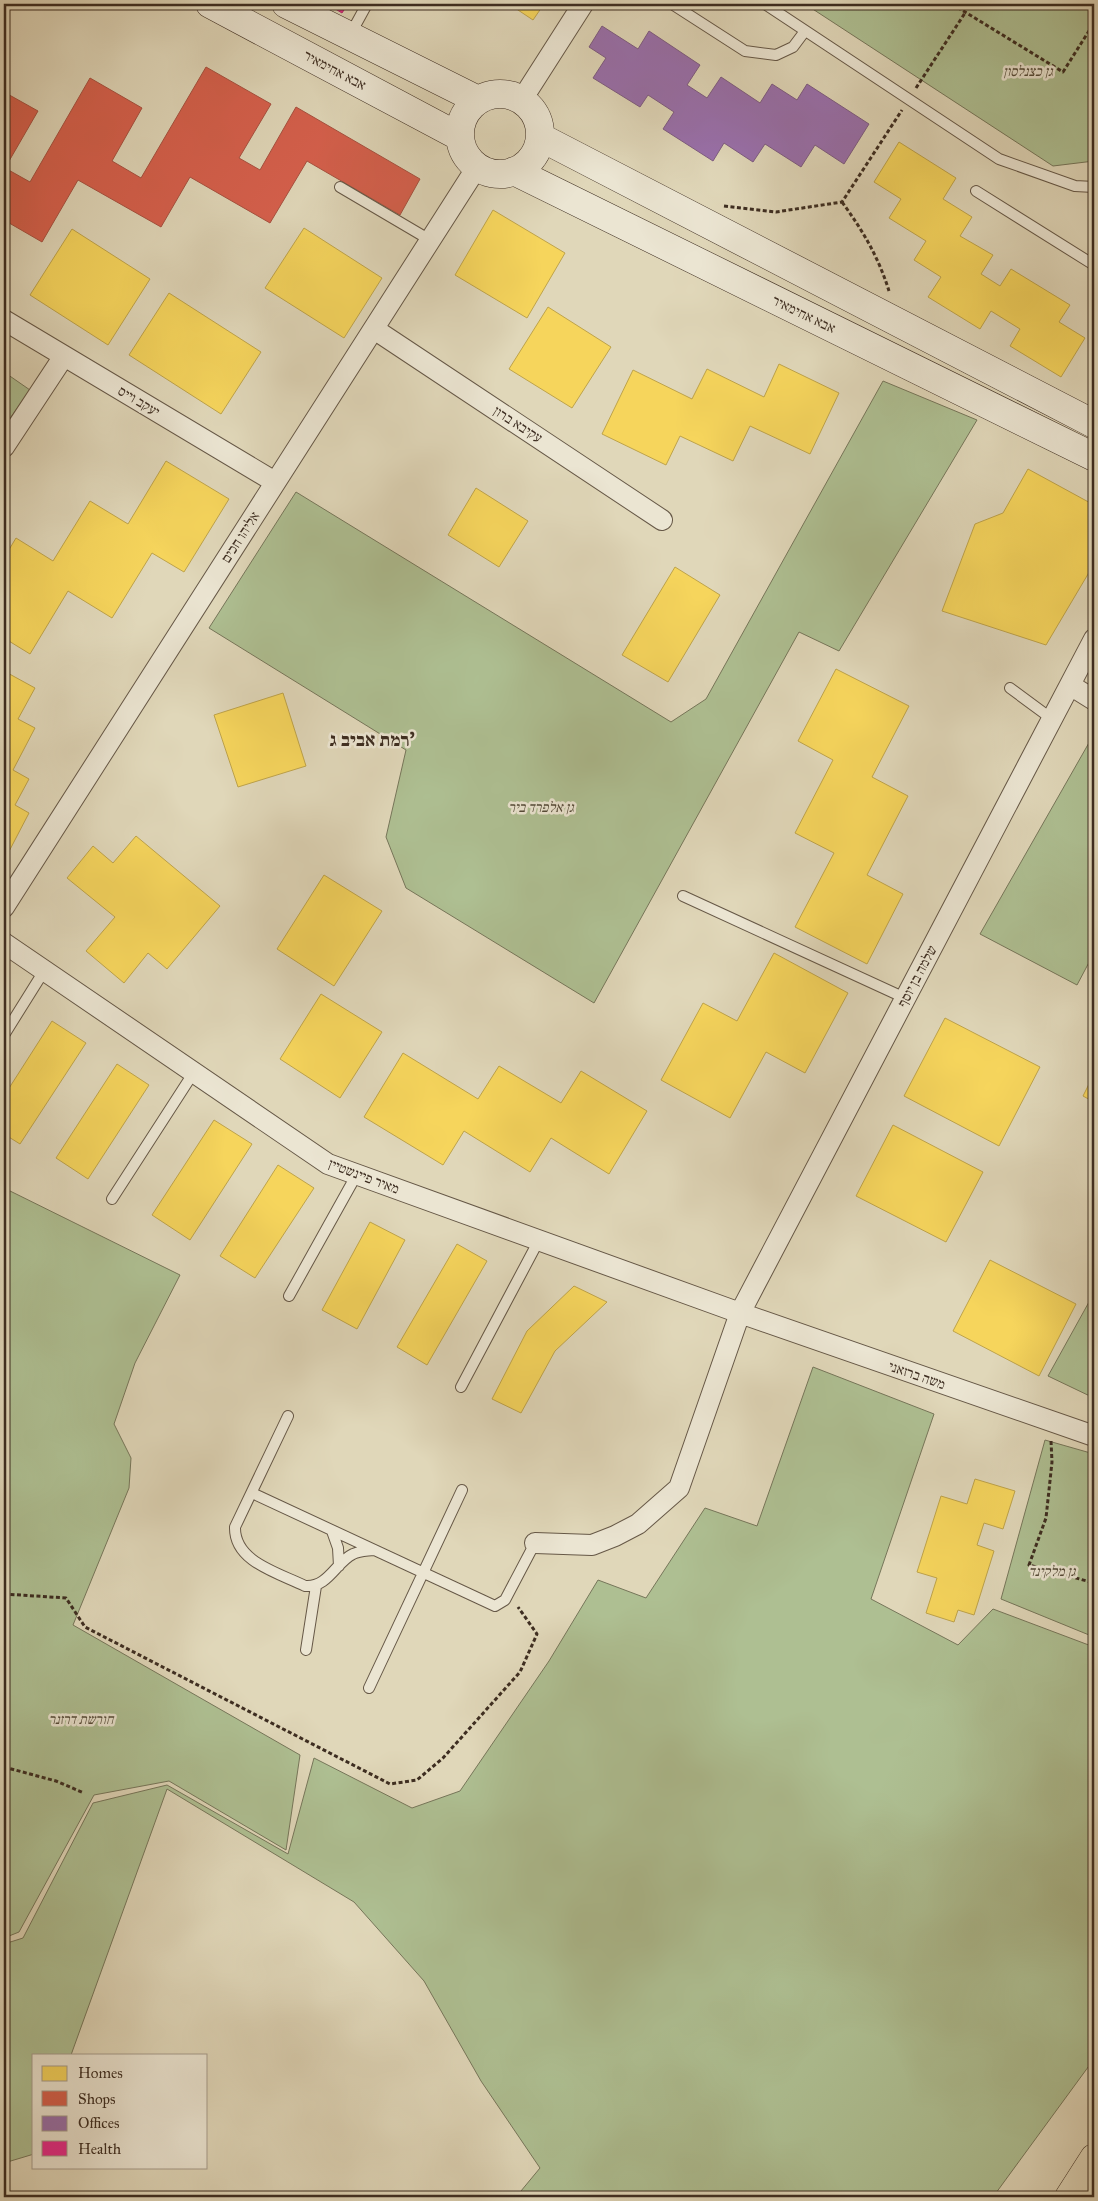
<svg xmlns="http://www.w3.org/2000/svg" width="1098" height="2201" viewBox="0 0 1098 2201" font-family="'IM FELL Great Primer','Frank Ruhl Libre',serif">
	<rect width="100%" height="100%" fill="#e0d7b9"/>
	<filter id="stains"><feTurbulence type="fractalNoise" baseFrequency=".004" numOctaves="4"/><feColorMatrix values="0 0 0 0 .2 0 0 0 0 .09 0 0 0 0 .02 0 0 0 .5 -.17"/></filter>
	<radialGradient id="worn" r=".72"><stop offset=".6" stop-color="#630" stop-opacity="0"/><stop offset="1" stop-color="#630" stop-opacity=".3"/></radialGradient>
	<path fill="#aebf92" stroke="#76765a" d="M805,4H1094V161L1053,166Z
		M4,372L30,390L4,427Z
		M883,381L977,420L839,651L799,632L594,1003L406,888L386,837L406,750L209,628L296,492L671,722L706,699Z
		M1094,734V953L1077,985L980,934Z
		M4,1188L180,1275L135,1363L114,1424L131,1458L129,1488L73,1625L300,1755L286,1850L169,1781L94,1795L19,1932L4,1938Z
		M1094,1293V1398L1048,1376Z
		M813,1367L934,1414L871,1599L958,1645L993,1609L1094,1647V2059L993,2197H516L540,2168L481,2081L424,1981L354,1902L167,1789L71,2055H34V2154L4,2163V1944L23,1938L93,1803L167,1785L288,1854L314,1758L412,1808L460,1791L549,1661L598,1580L646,1598L705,1508L757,1526Z
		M1045,1440L1094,1454V1637L1001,1599Z"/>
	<path fill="#f6d55c" stroke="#bea34a" d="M509,4H544L533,20Z
		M899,142L956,178L943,199L972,217L960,236L993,255L981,274L1000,286L1011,269L1070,305L1059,322L1085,338L1061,377L1010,346L1020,329L991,311L980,329L928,297L941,277L914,260L926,241L889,218L901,199L874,182Z
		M493,210L565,253L527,318L455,275Z
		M304,228L382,278L344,338L265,288Z
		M72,229L150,279L108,345L30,295Z
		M169,293L261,352L221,414L129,355Z
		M548,307L611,347L572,408L509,369Z
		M779,364L839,393L810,454L750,426L733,461L680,436L666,465L602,434L633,370L692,399L707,369L764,397Z
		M166,461L229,499L184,572L152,553L112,618L68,591L30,654L4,638V558L16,538L53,561L90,501L128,524Z
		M1028,469L1094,505V523L1090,530L1094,532V564L1046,645L942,611L975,524L1003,513Z
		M476,488L528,521L499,567L448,535Z
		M675,567L720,595L668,682L622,655Z
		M836,669L909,706L872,777L908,796L867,875L903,894L867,964L795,927L834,853L795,833L833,760L798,741Z
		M4,671L35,688L18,719L35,728L13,770L29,779L15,805L29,813L4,861Z
		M283,693L306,766L238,787L214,715Z
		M136,836L220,906L167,969L148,953L124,983L86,951L115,917L67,878L93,846L113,863Z
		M324,875L382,911L334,986L277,949Z
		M774,953L848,993L805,1073L766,1052L730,1118L661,1080L703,1003L737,1021Z
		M321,994L382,1032L340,1098L280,1059Z
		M945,1018L1040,1067L999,1146L904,1096Z
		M52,1021L86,1043L20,1144L4,1134V1096Z
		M403,1053L478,1099L499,1066L561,1103L581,1071L647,1111L609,1174L551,1138L530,1172L464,1131L443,1165L364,1117Z
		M117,1064L149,1085L88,1179L56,1158Z
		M1094,1074V1102L1083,1096Z
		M214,1120L252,1144L190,1240L152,1215Z
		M893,1125L983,1172L946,1242L856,1196Z
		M278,1165L314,1188L255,1278L220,1256Z
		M370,1222L405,1240L357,1329L322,1310Z
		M457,1244L487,1261L427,1365L397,1347Z
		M990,1260L1076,1304L1039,1376L953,1331Z
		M574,1286L607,1302L555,1351L521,1413L492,1399L527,1331Z
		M975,1479L1015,1491L1003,1529L984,1523L977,1545L994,1551L974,1615L958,1610L954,1622L926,1613L937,1578L917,1572L941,1496L967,1504Z"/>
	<path fill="#d6604d" stroke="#a85140" d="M206,67L271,104L239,158L260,170L296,107L420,179L400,215L307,161L270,223L190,177L161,227L78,180L42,242L4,220V92L38,111L5,168L30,182L90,78L142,108L112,161L141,178Z"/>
	<path fill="#9970ab" stroke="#7d5c82" d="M602,26L638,49L649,31L700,65L687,85L707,98L721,77L760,103L772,84L797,100L807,84L869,124L844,164L815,145L801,167L765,144L753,162L724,143L713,161L663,129L674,112L648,95L640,107L593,78L606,58L589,47Z"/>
	<path fill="#e7298a" stroke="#b42a6a" d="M327,4H348L342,13Z"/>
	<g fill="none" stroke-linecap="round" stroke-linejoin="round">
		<defs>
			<path id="lane" d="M672,4L745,51L776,55L793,47L805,31
				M765,4L999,159L1075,186L1094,187
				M350,35L367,4
				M340,187L430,240
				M976,191L1094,265
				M1010,688L1052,719
				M683,896L905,998
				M4,1035L44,971
				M112,1199L194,1072
				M289,1296L357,1174
				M461,1387L539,1240
				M288,1416L235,1527C234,1562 279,1573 305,1586C328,1588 336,1562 353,1554C359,1551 366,1551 373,1550
				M252,1493L495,1606L505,1600L535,1543
				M332,1531L338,1548L339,1566
				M306,1650L316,1586
				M369,1688L462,1490"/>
			<path id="street" d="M521,101L583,4
				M4,320L275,482
				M374,329L662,520
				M4,447L64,356
				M1070,685L1094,700
				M4,907L477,167
				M4,943L328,1164L740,1313L1094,1436
				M535,1543L592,1545L615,1536L638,1524L679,1488L740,1313L1094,639"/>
			<path id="secondary" d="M210,4L460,137
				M286,4L478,100
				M460 134a40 40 0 1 1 80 0a40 40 0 1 1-80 0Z
				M540,137L1094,424
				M514,171L1094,457"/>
			<path id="highway" d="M1069,2197L1094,2158"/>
		</defs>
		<use href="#lane" stroke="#665847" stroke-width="12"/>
		<use href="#street" stroke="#665847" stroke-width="22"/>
		<use href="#secondary" stroke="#3d2d21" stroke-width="29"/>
		<use href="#highway" stroke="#3d2d21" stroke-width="29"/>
		<path stroke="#3d2d21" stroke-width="3" stroke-dasharray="4 2.5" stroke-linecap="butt" d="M952,4L1063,72L1094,23
			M916,88L965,13
			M842,202C863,231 878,256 889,291
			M724,206L776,212L842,202L902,110
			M1051,1441L1052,1462L1046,1518L1029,1565L1094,1583
			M4,1594L66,1598L85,1627L390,1784L417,1780L443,1758L520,1672L537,1634L518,1607
			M4,1767L56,1781L84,1793"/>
		<use href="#lane" stroke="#ebe5d2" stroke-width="10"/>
		<use href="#street" stroke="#ebe5d2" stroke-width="20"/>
		<use href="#secondary" stroke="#ebe5d2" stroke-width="28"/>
		<use href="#highway" stroke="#e0d7b9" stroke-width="28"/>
	</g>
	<g text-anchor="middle" stroke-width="5" stroke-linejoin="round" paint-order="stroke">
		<g font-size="14" fill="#3d2d21" stroke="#ebe5d2">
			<text transform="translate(335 70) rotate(28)" y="5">אבא אחימאיר</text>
			<text transform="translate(804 314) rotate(26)" y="5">אבא אחימאיר</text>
			<text transform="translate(139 401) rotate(31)" y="5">יעקב וייס</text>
			<text transform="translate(518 424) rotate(33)" y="5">עקיבא ברון</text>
			<text transform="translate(240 537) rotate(-57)" y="5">אליהו חכים</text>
			<text transform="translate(917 976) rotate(-62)" y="5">שלמה בן יוסף</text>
			<text transform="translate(364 1176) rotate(21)" y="5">מאיר פיינשטיין</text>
			<text transform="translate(917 1375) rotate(19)" y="5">משה ברזאני</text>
		</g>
		<g font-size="14" font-style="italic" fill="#544a38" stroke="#ebe5d2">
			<text x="1028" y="76">גן כצנלסון</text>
			<text x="541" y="812">גן אלפרד ביר</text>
			<text x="1052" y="1576">גן מלקינד</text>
			<text x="81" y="1724">חורשת דרזנר</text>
		</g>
		<g font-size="19" font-weight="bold" fill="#3d2d21" stroke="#ebe5d2">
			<text x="372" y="746">רמת אביב ג'</text>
		</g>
	</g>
	<rect width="1098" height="2201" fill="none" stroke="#e0d7b9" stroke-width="20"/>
	<rect x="5" y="5" width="1088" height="2191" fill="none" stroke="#3d2d21" stroke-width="2.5"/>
	<rect x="10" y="10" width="1078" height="2181" fill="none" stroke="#3d2d21"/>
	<rect x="32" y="2054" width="175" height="115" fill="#ebe5d2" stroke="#a59b8b"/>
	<rect x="42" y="2066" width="25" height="15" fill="#f6d55c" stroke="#a59b8b"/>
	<text x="78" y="2078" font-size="15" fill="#3d2d21">Homes</text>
	<rect x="42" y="2091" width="25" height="15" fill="#d6604d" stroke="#a59b8b"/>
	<text x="78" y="2104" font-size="15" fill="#3d2d21">Shops</text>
	<rect x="42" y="2116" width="25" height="15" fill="#9970ab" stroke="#a59b8b"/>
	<text x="78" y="2128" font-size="15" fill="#3d2d21">Offices</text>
	<rect x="42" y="2141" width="25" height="15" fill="#e7298a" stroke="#a59b8b"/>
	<text x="78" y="2154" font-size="15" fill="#3d2d21">Health</text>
	<rect width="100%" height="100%" filter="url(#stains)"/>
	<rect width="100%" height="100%" fill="url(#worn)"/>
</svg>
